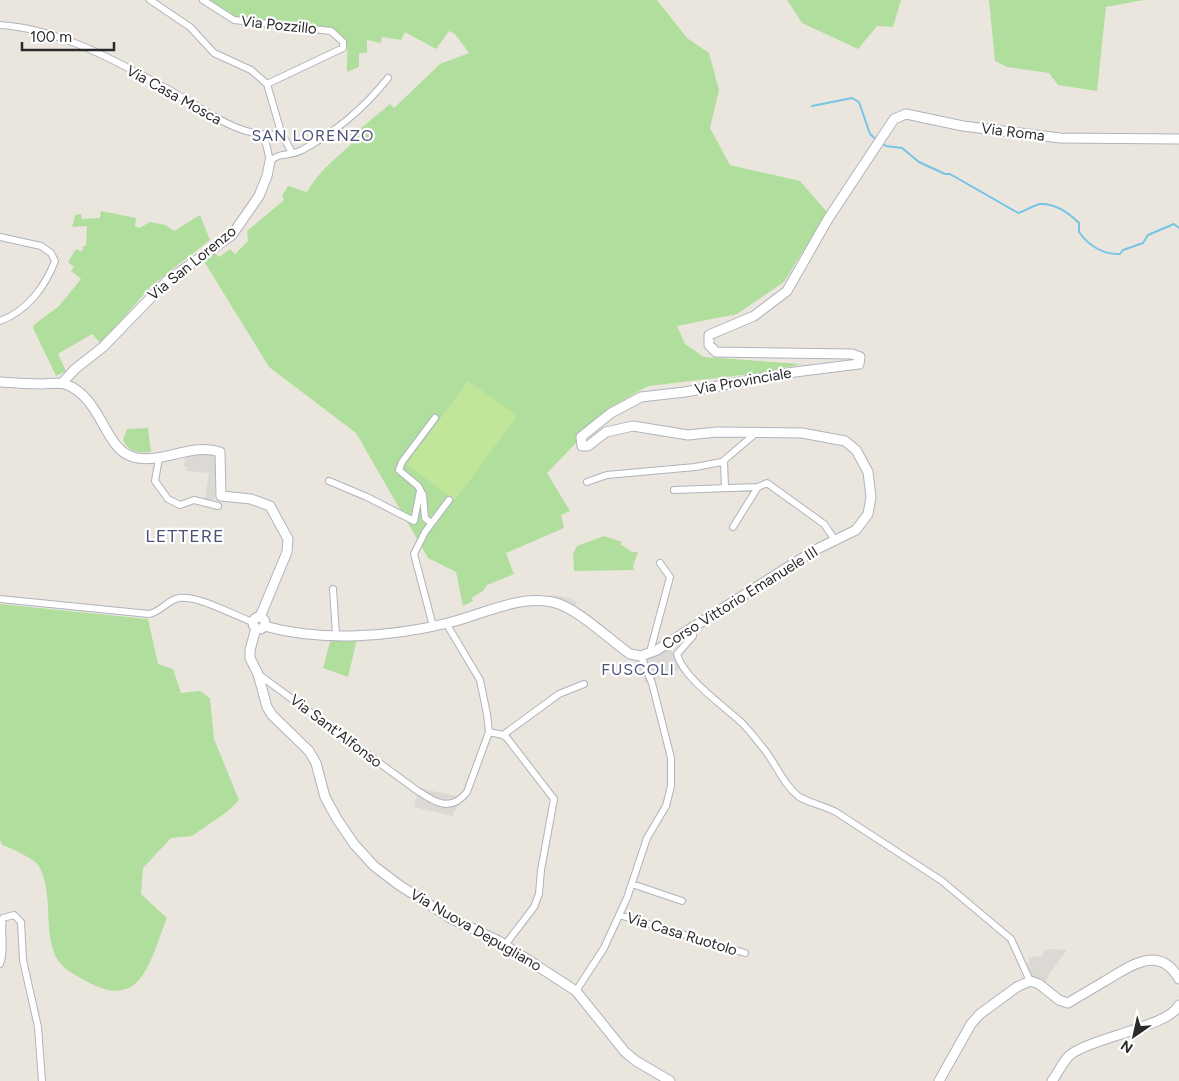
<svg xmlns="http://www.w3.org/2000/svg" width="1179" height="1081" viewBox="0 0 1179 1081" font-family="Figtree,sans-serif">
	<rect width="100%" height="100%" fill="#ebe6dd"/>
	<path fill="#b0df9d" d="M208,0H657L687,38L709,53L719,90L710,128L730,165L800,181L827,212L784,282L737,314L677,326L685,344L704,357L801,364L768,372L648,386L611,407L547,473L570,511L561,515L564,528L506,553L514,574L487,585L483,591L471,598L473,601L463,606L456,572L428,558L356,433L269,367L202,258L215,253L219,257L230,249L235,254L248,241L247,231L284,200L282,196L288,186L307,192C320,169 339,156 358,138L354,134L390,104L394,108L440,64L469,53L455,34L449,31L436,49L405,32L401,40L382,37L381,43L367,40V53H359V67L347,72C346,63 349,50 346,42C339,17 255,25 233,17C225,14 216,5 208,0Z
		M787,0H901L893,27L877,26L858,49L802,23Z
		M989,0H1144L1106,7L1097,91L1058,85L1049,73L1007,67L995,61Z
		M101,211L136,218L135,226L139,228L150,222L165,225L174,231L200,215L210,240L151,286L101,344L92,334L58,354L66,371L56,376L33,328L35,324L59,306L81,279L71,271L74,267L68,262L76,249L82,252L83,246H86L87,226L72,227L75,215L81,214L82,219L100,218Z
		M148,428L151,452C139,453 128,452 123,440L127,429Z
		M604,536L622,542L620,544L632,552H638L633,566L634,570L574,571L573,554L577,546Z
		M0,604L148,619L158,664L173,669L181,693L200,691L210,698L214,739L239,800L228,811L192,836L171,838L143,868L141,894L167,918C150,959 143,1012 88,982C72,973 59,968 53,950C45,923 52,894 40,868C36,859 11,848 2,845L0,840Z
		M331,638L357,639L348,677L323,668Z"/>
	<path fill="#c2e699" d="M468,381L517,416L455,500L407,464Z"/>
	<path fill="#dcd9d4" d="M187,454L216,455L215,500L205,499L209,473L186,471L187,467L184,466L185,455Z
		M551,595L570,598L576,602V612L551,602Z
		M666,641L682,668L646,684L635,660Z
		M419,788L461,797L453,816L414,807Z
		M1046,949L1067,950L1050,973L1043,989L1030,981L1023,966L1030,962L1027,958L1041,956Z"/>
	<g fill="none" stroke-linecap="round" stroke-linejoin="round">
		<path stroke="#76c5e7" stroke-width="2" d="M812,106L852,98L859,102L870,134L877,140
			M881,142L886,146L902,148L919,162L945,174H950L1018,213C1025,211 1034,205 1040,204C1056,203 1069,213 1079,223V232C1088,245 1103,255 1120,254L1123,250L1143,243L1148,235L1174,224L1179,228"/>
		<defs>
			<path id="street" d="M150,0L190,27L214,53L251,70L267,84
				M203,0L234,20L331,31L343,42V48L267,84L281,132L292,153
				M0,25C59,29 112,59 164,87C200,106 240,141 282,134
				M264,135L270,161C282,151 290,157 302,150C334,133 365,107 388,78
				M0,237L41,246L51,253L55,261C45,287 27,311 0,321
				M159,458L155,481L168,499L180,505L194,500L218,506
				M724,461L725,488
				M329,481L367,497L414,521L420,491
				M587,482L607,475L695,467L722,462L756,433
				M674,490L758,487
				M431,523L425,518L423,495L418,486L399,470L402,462L435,418
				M733,527L758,487L767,483L824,524L835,540
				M333,589L336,634
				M0,599L149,614C161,612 167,600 179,598C201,596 232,615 253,622
				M433,626L414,554L425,532L449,500
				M692,626L693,636L677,654C683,678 724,706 742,723C750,731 757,741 764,749C776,764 783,784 798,796C806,802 825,806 836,812L942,881L1011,939L1030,981
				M650,652L670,577L660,563
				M258,674L415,789C433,801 450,814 467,792L489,732L487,714L480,680L446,623
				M489,732L503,735L507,738L554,799L541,870L539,894L534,907L505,945
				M503,735L559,694L584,684
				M632,884L682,901
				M619,915L745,953
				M0,964C6,949 0,933 3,918L14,915L21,922L23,960L38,1027L42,1081
				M576,991L604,948L627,898L647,838L666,806L671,786V758L652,683L641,656"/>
			<path id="secondary" d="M0,382C14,383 28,384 42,384C49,384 58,382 65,384C102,397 104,449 133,457C162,465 191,442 220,452L221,496L251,499L270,506L288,539L287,552L260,617
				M62,383L75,369L103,347L167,281L232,235L259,196L267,176L270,161
				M253 623a6 6 0 1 1 12 0a6 6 0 1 1-12 0Z
				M264,626C322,642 391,637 448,623C482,615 517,595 552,602C577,607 608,639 630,654L641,656L657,650L815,550L856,530L868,514L871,497L868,472L856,450L845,441L802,433L717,432L688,435L633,426L606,432L588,446H582L581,437L611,413L641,397L685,392L795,372L859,364L860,357L852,354L716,352L709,345V335L754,316L787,291L828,219L894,119L906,114L963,126L1060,138L1179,139
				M256,628L250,650V658L258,674L267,707L272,715L309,751L316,763L325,797L337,819L354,844L374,866L399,885L452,919L499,941L576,991L625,1052L636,1061L670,1081
				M939,1081L971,1024L980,1014L1017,987L1030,981L1039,984L1059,1000L1068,1003C1080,996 1093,988 1105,981C1129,967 1159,943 1179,979
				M1052,1081C1058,1073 1063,1061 1070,1055C1093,1037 1170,1026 1179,1005"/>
		</defs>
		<use href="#street" stroke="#b0b3bd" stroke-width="8"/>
		<use href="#secondary" stroke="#b0b3bd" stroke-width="11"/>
		<use href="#street" stroke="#fff" stroke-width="6"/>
		<use href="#secondary" stroke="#fff" stroke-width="9"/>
	</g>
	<g text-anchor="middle" stroke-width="4.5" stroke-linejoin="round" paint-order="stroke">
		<g font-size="15" fill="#2a2a2a" stroke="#fff">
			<text transform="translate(279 25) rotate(6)" y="5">Via Pozzillo</text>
			<text transform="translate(174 95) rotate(29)" y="5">Via Casa Mosca</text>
			<text transform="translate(1013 132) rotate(7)" y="5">Via Roma</text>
			<text transform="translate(192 263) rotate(-39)" y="5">Via San Lorenzo</text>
			<text transform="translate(743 381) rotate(-10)" y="5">Via Provinciale</text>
			<text transform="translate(740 598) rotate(-32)" y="5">Corso Vittorio Emanuele III</text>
			<text transform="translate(336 731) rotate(37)" y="5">Via Sant'Alfonso</text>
			<text transform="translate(476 930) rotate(30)" y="5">Via Nuova Depugliano</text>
			<text transform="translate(682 934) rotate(17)" y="5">Via Casa Ruotolo</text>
		</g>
		<g font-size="16" letter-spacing="1" fill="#4d5378" stroke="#fff">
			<text x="313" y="141">SAN LORENZO</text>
			<text x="638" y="675">FUSCOLI</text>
		</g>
		<g font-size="18" letter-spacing="1" fill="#4d5378" stroke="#fff">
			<text x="185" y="542">LETTERE</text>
		</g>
	</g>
	<g transform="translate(1134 1036) rotate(214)" stroke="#ffffff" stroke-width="4" paint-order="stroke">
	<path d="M0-4L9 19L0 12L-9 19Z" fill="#2a2a2a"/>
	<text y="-8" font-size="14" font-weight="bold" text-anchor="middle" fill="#2a2a2a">N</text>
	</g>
	<path d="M22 42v8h92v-8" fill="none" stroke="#2a2a2a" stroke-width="2.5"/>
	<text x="30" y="42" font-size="15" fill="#2a2a2a" stroke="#ffffff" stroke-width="4" paint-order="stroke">100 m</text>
</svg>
